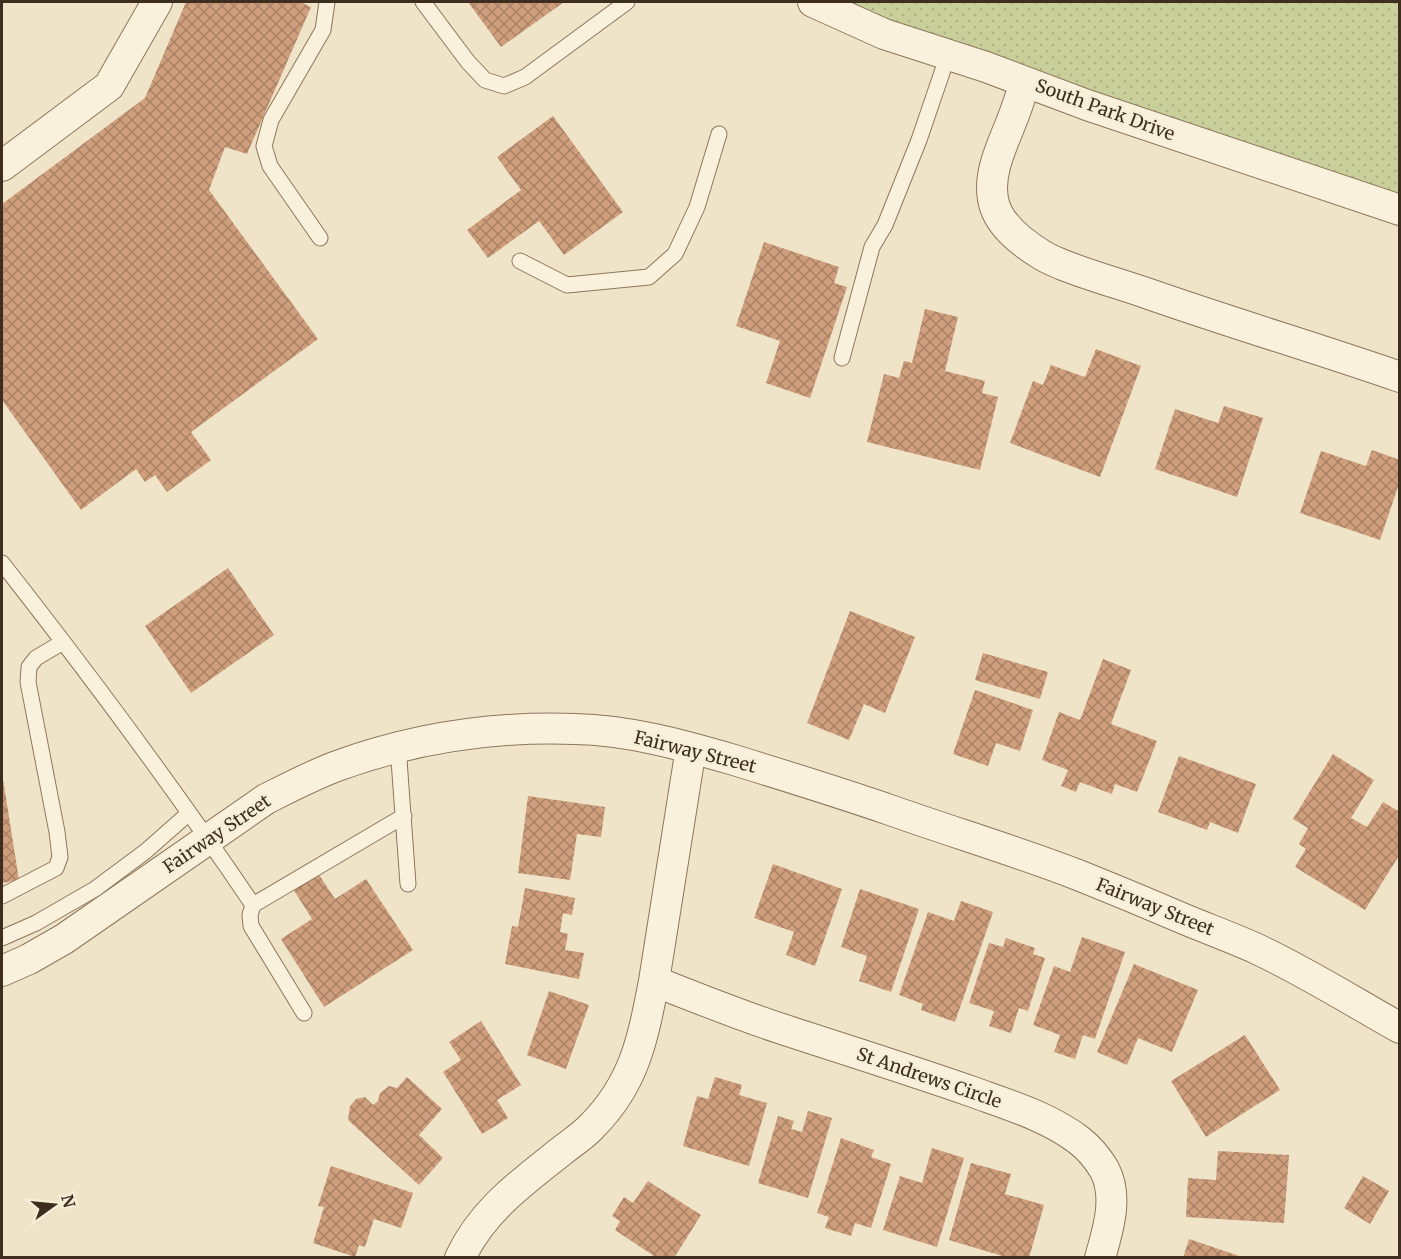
<svg xmlns="http://www.w3.org/2000/svg" width="1401" height="1259" viewBox="0 0 1401 1259" font-family="Merriweather,serif">
	<defs>
		<pattern id="grass-dots" width="8" height="8" patternUnits="userSpaceOnUse" patternTransform="scale(1.5)"><rect width="8" height="8" fill="#c9cf9b"/><path d="M2 2h.1M6 6h.1" fill="none" stroke="#aeb285" stroke-width="1.8" stroke-linecap="round"/></pattern>
		<pattern id="building-cross-hatch" width="8" height="8" patternUnits="userSpaceOnUse" patternTransform="scale(1.5)"><rect width="8" height="8" fill="#cf9f7d"/><path d="M0 0l8 8M0 8l8-8" fill="none" stroke="#a98266"/></pattern>
	</defs>
	<rect width="100%" height="100%" fill="#f0e4c8"/>
	<path fill="url(#grass-dots)" d="M820,2H1399V196Z"/>
	<path fill="url(#building-cross-hatch)" d="M186,2H300L311,7L247,154L225,147L209,190L318,339L191,432L211,460L167,492L155,475L145,482L136,469L81,510L2,400V204L145,98Z
		M468,2H564L501,47Z
		M553,116L623,212L564,255L539,221L488,258L467,230L521,190L497,157Z
		M764,242L839,267L834,283L847,287L810,398L766,383L780,341L736,326Z
		M925,309L958,317L945,371L985,381L982,393L998,397L980,470L867,442L884,374L899,378L904,361L912,363Z
		M1096,349L1141,366L1100,477L1010,443L1033,381L1043,385L1051,365L1085,377Z
		M1224,406L1263,418L1237,497L1155,469L1175,409L1218,423Z
		M1372,450L1400,460V481L1380,540L1300,513L1321,451L1366,466Z
		M228,568L274,635L191,693L145,626Z
		M850,611L915,637L885,713L864,704L849,740L807,723Z
		M983,653L1048,672L1040,699L975,680Z
		M1103,659L1131,670L1111,724L1157,741L1137,792L1115,784L1112,794L1080,782L1076,792L1061,786L1068,770L1042,760L1059,712L1080,720Z
		M975,690L1033,710L1020,751L996,743L988,766L953,754Z
		M1333,754L1374,780L1351,818L1367,827L1383,802L1400,812V854L1365,910L1295,867L1306,849L1299,844L1308,828L1293,819Z
		M1179,756L1256,784L1238,833L1210,822L1207,830L1158,812Z
		M2,779H3L19,880L2,883Z
		M528,796L605,807L601,837L577,834L570,880L518,873Z
		M773,864L842,889L815,966L786,955L794,932L754,918Z
		M318,873L335,899L366,879L413,950L324,1007L281,939L312,919L293,889Z
		M525,888L575,898L572,915L563,913L560,932L568,934L565,950L584,953L579,979L505,964L512,926L518,927Z
		M860,889L919,909L891,992L859,981L867,956L841,947Z
		M961,901L993,912L955,1022L921,1010L923,1004L899,995L928,912L954,921Z
		M1082,937L1125,952L1095,1039L1083,1035L1075,1059L1054,1052L1060,1035L1033,1025L1054,966L1070,972Z
		M1006,938L1035,948L1033,954L1045,958L1028,1011L1019,1008L1011,1033L989,1026L994,1011L969,1003L989,943L1003,947Z
		M1134,964L1198,990L1172,1052L1138,1038L1127,1065L1097,1052Z
		M549,991L589,1005L566,1069L527,1055Z
		M481,1021L521,1085L497,1100L508,1118L482,1134L443,1072L461,1060L449,1042Z
		M1245,1035L1280,1090L1206,1137L1171,1081Z
		M407,1077L442,1109L419,1135L443,1158L419,1185L348,1120L350,1106L356,1099L365,1097L373,1105L378,1101L380,1093L389,1086L397,1088Z
		M715,1077L742,1085L739,1095L767,1103L749,1166L683,1146L697,1096L708,1099Z
		M808,1111L832,1118L808,1198L758,1183L778,1116L794,1121L791,1129L802,1132Z
		M841,1138L874,1150L871,1157L891,1164L871,1228L855,1223L851,1236L825,1228L829,1217L817,1213Z
		M932,1148L964,1158L937,1247L883,1230L900,1176L922,1183Z
		M1218,1151L1289,1155L1284,1223L1186,1217L1188,1178L1216,1180Z
		M971,1163L1011,1174L1005,1194L1044,1205L1029,1258H1009L949,1240Z
		M331,1166L413,1193L401,1228L374,1219L365,1247L359,1245L355,1257L313,1243L324,1207L318,1206Z
		M1363,1176L1389,1191L1370,1224L1344,1208Z
		M648,1181L701,1215L674,1258H657L615,1230L620,1221L612,1216L624,1197L633,1203Z
		M1189,1239L1242,1257V1258H1183Z"/>
	<g fill="none" stroke-linecap="round" stroke-linejoin="round">
		<defs>
			<path id="lane" d="M423,2L468,62L485,80L504,86L525,77L627,2
				M320,238L270,166L264,146L271,120L323,30L327,2
				M520,261L567,285L649,277L675,254L697,207L719,134
				M842,358L872,247L885,225L919,140L948,55
				M2,563C89,674 174,788 253,905L404,816
				M398,746L408,884
				M2,896L56,868L60,857L57,832L28,682L29,667L36,658L63,642
				M253,905L250,915L251,926L304,1013
				M2,938L36,923L95,889L146,851L189,813"/>
			<path id="street" d="M813,2L884,34L986,67L1087,105L1400,210
				M1025,82C1021,95 1017,108 1012,120C1003,144 988,172 993,199C997,224 1021,242 1042,255C1048,259 1056,262 1063,265C1091,276 1120,284 1149,294C1232,323 1316,348 1400,377
				M2,166L109,86L157,2
				M2,971L29,959L64,939L266,799C290,787 313,775 337,766C414,738 493,726 575,729C629,730 682,745 734,760C786,776 838,792 890,810C952,832 1016,851 1078,875C1113,889 1149,904 1184,919C1208,929 1233,938 1257,949C1306,972 1352,1001 1400,1028
				M654,981L691,748
				M460,1258C483,1209 523,1182 564,1149C573,1142 584,1135 592,1126C635,1083 643,1038 654,981C697,998 739,1015 782,1029C846,1050 910,1070 973,1092C1009,1105 1049,1117 1080,1141C1090,1149 1098,1159 1104,1169C1119,1196 1108,1230 1100,1258"/>
		</defs>
		<use href="#lane" stroke="#8d765c" stroke-width="17"/>
		<use href="#street" stroke="#8d765c" stroke-width="32"/>
		<use href="#lane" stroke="#faf1dc" stroke-width="15"/>
		<use href="#street" stroke="#faf1dc" stroke-width="30"/>
	</g>
	<g text-anchor="middle" stroke-width="6" stroke-linejoin="round" paint-order="stroke">
		<g font-size="18" fill="#3d2e20" stroke="#f7eed8">
			<text transform="translate(1105 110) rotate(20)" y="6">South Park Drive</text>
			<text transform="translate(695 752) rotate(14)" y="6">Fairway Street</text>
			<text transform="translate(217 834) rotate(-34)" y="6">Fairway Street</text>
			<text transform="translate(1155 907) rotate(22)" y="6">Fairway Street</text>
			<text transform="translate(929 1078) rotate(19)" y="6">St Andrews Circle</text>
		</g>
	</g>
	<rect width="1401" height="1259" fill="none" stroke="#3d2e20" stroke-width="6"/>
	<g transform="translate(54 1205) rotate(75)" stroke="#f7eed8" stroke-width="4.5" paint-order="stroke">
	<path d="M0-4.5L10 22L0 15L-10 22Z" fill="#3d2e20"/>
	<text y="-9" font-size="16" font-weight="bold" text-anchor="middle" fill="#3d2e20">N</text>
	</g>
</svg>
